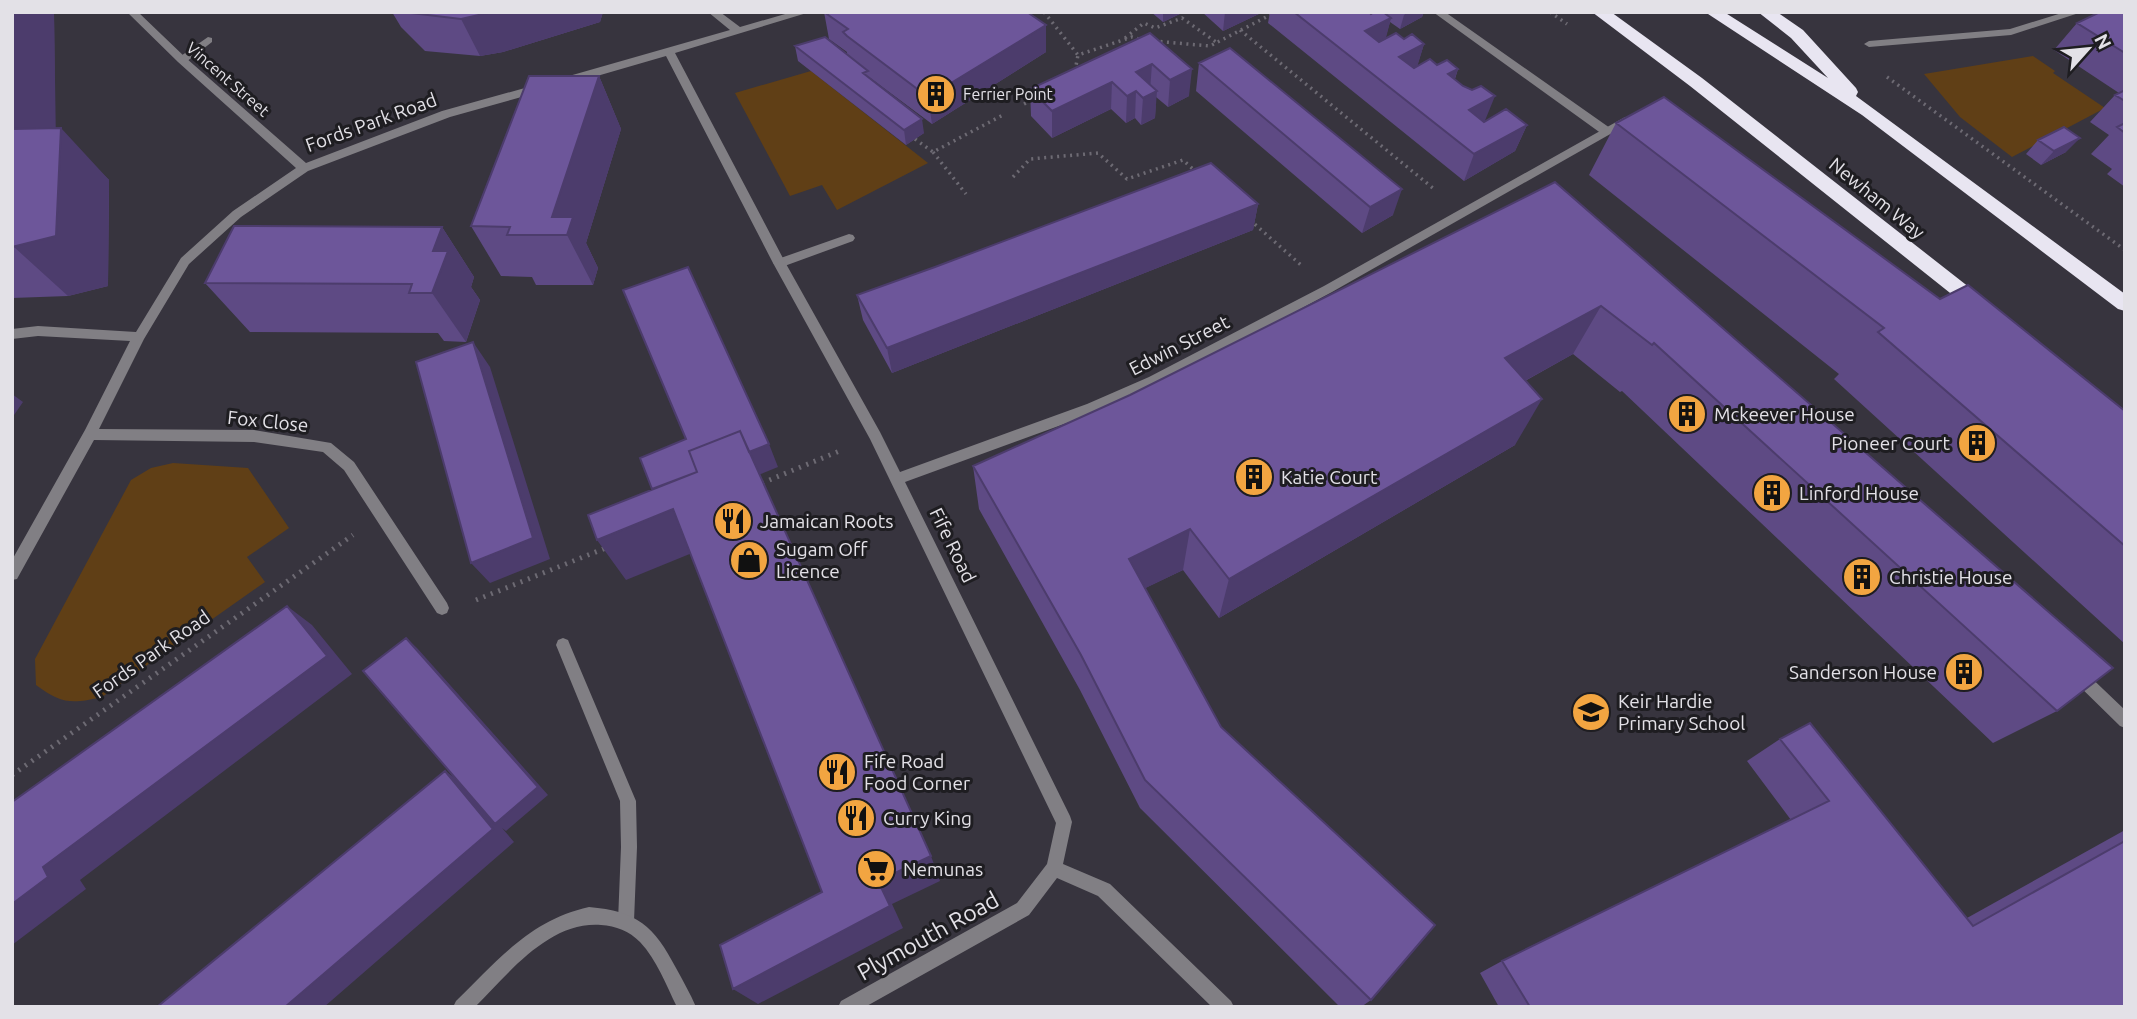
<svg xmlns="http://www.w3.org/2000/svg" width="2137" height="1019" viewBox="0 0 2137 1019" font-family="Ubuntu,sans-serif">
	<rect width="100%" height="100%" fill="#37343e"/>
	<path fill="#603f16" d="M2033,56L2055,71L2053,73L2105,108L2012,157L1960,117L1924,74Z
		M811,71L928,163L837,210L822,185L790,196L735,93Z
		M173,463L248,468L289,528L247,557L265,582L102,697C72,704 61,704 36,685L35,659L131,480L151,468Z"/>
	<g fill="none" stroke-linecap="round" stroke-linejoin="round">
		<path stroke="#6d6a73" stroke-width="3.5" stroke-dasharray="2 4.5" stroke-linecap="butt" d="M1044,12L1078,55L1132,37L1142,40
			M1550,12L1567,24
			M1240,30L1434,189
			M1125,38L1144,23L1155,28L1182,18L1216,42
			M1154,41L1210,46L1276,12
			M1075,71L1078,55
			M1887,77L2125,250
			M1024,104L1034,99
			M915,139L933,152L1003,115
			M933,152L966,194
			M1013,177L1030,159L1098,153L1127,179L1183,160L1196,172
			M1250,220L1301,265"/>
		<path stroke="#6d6a73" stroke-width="5" stroke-dasharray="2 6" stroke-linecap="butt" d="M762,483L842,450
			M476,600L608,547
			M12,775L353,535"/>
		<path fill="#817f84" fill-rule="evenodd" d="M1433,12H1445L1610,128V134H1602Z
			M208,37L212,38V42L186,62H178V58Z
			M849,234L853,235L855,238L853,241L779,268L773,263L775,260Z
			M563,638L568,640L570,645L636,801L637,847L634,921L632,927L626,929L620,927L618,921L621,847L620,801L556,645L558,640Z"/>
		<path fill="#817f84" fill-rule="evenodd" d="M127,12H138L186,58L306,163L442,111L539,84L544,88L543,91L450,117L308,171L241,217L189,264L144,339L99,429L254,430L331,443L354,462L447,603L449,608L447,613L442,615L437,613L344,470L323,452L254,442L94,440L17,579L12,580V560L85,430L130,341L38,336L12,339V329L38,326L136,332L181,258L233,211L296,168L178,62Z
			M708,12H720L740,27L792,12H810L675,53L785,262L880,432L900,472L1087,404L1149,377L1324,286L1625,117H1633L1635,120L1332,292L1159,385L1097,412L905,482L1070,816L1072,822L1063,864L1110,884L1231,1001L1234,1007H1212L1098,896L1057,878L1029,915L865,1007H838L841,1001L1017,903L1047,864L1056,823L870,439L773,263L666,56L566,85L561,81L562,78L730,30Z
			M2065,12H2082L2011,35L1869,47L1864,44L1869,41L2010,29Z
			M2076,666L2081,668L2125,710V728L2120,726L2071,678L2068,673L2071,668Z
			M589,907C637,911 654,926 676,968C683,981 690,993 696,1007H677C666,985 657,960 640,942C629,931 616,926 601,925C549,921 509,973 475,1007H453L456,1001C497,961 530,920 589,907Z"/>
		<path fill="#e8e5f1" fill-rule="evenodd" d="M1592,12H1611L1702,78L1988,302L1990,307L1988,312L1981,314L1974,312L1690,86Z
			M1705,12H1724L1828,78L1791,38L1758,12H1777L1803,30L1856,88L1858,92L1856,96L2125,294V311L2118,309L1862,115Z"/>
	</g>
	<path fill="#5e4a84" d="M12,12H54L55,128L109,180L108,286L68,296L12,298Z
		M392,12H603L600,22L503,52L480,56L425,51L401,27Z
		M824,12L1046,25V52L932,124L869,77L924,133L906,145L798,61L795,46L847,55V52L829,39Z
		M1151,12H1184L1163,22Z
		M1202,12H1263L1223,31Z
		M1270,12H1369L1371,14L1374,12H1424L1422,17L1400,29L1390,22L1385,39H1404L1424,44L1417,66L1437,65L1458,69L1455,79L1485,121L1527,125L1515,151L1464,181L1268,23Z
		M2125,12V187L2107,174L2112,169L2091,154L2109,135L2090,122L2115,95L2119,93L2054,50L2077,23Z
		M1150,33L1189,96L1168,107L1156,97L1155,118L1141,125L1135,118L1126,123L1111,109L1052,138L1031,116L1030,89Z
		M1199,63L1393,215L1362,233L1196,91Z
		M599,76L621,129L586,243L598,268L593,285H536L532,277L501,276L471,226Z
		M1616,123L1940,299L2125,411V644L1834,379L1839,374L1589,175Z
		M2038,140L2066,152L2041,165L2026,154Z
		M1555,182L2057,711L1993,743L1622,391L1620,392L1573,354L1525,381L1515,445L1219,618L1183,570L1145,588L1371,1000L1361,1007H1340L1140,808L1080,690L979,509L973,466L1130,395Z
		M1258,204L1253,230L892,373L863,320L857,295L935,267Z
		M442,227L474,277L471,287L480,300L466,342L444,341L438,333L250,332L205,283Z
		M1780,739L1967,918L2125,830V1007H1499L1480,973L1502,961L1791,820L1747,761Z"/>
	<path fill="#4c3c6c" d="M12,12H54L56,145L12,156Z
		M492,12H603L600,22L503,52L480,56L461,19Z
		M1163,12H1184L1163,22Z
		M1225,12H1263L1223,31Z
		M1408,12H1424L1422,17L1400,29L1404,15Z
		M1391,18L1384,46L1365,31Z
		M1046,25V52L932,124L928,97Z
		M1424,44L1416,71L1399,57Z
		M1152,64L1150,91H1136L1135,118L1126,123L1127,96L1136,72Z
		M1192,69L1189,96L1168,107L1170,80Z
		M1458,69L1449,96L1448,74Z
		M599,76L621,129L586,243L598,268L593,285L567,235L552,217Z
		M1112,82L1111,109L1052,138V111Z
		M1157,91L1155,118L1141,125L1143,98Z
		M1495,96L1484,123L1469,110Z
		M922,119L924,133L906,145L904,130Z
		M1527,125L1515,151L1464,181L1474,154Z
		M61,128L109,180L108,286L68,296L14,247Z
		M2080,138L2066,152L2041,165L2054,151Z
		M1402,189L1393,215L1362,233L1370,207Z
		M1258,204L1253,230L892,373L887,348Z
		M442,227L474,277L471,287L480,300L466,342L432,293L433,251Z
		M1601,306L1573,354L1481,405L1505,358Z
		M473,342L490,367L550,559L490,583L471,563Z
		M12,394L23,402L12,418Z
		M1542,399L1515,445L1219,618L1229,579Z
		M769,444L778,467L673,510L697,551L626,580L597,540L653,491Z
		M1190,529L1183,570L1125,598L1129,559Z
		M287,606L312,625L352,674L80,880L86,889L12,945V904L43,867Z
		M406,638L417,648L548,795L506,831L502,828L514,842L324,1007H285L445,771L467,786Z
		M931,856L940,881L892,904L903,928L758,1004L733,989L878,881Z"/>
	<path fill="#6d569a" stroke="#4c3c6c" stroke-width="2" d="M403,12H492L461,19Z
		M824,12H1027L1046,25L928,97L847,36L843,32L848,29Z
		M1294,12H1369L1371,14L1374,12H1383L1391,18L1365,31L1379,42L1396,33L1404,39L1412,34L1424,44L1399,57L1414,68L1430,59L1437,65L1447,60L1458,69L1448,74L1463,86L1472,90L1481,86L1495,96L1469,110L1484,122L1506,109L1527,125L1474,154Z
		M2100,12H2125V53L2077,23Z
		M1150,33L1192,69L1170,80L1152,64L1136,72L1157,91L1143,98L1136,91L1127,96L1112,82L1052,111L1030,89Z
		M825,37L868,71L863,73L922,119L904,130L795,46Z
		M1230,48L1402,189L1370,207L1199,63Z
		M529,76H599L552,217H573L567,235H507L510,227L471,226Z
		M2125,90V101L2115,95Z
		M1664,97L1940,299L1968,285L2125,411V546L1878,332L1884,328L1616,123Z
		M2125,123V133L2117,127Z
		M2064,127L2080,138L2054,151L2038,140Z
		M61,128L56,236L12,247V129Z
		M1211,163L1258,204L887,348L857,295L935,267Z
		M1555,182L2113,668L2057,711L1654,343L1652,345L1601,306L1505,358L1542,399L1229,579L1190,529L1129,559L1221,727L1435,925L1371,1000L1145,780L1081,655L973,466L1130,395Z
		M234,226L442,227L433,251H448L432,293H409L412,284L205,283Z
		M688,267L769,444L749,452L740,431L689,451L697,472L652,489L640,458L686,439L623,290Z
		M473,342L533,538L471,563L416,362Z
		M740,431L931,856L878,881L890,906L733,989L720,945L822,892L673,509L597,540L588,515L697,472L689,451Z
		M287,606L327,656L43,867L48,877L12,904V802Z
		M406,638L538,787L495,824L363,671Z
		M1810,723L1973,926L2125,841V1007H1530L1502,961L1829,801L1780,739Z
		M445,771L493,829L285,1007H157Z"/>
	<defs>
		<symbol id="building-disc" viewBox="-11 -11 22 22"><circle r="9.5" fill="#f2a541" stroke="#1e1d21"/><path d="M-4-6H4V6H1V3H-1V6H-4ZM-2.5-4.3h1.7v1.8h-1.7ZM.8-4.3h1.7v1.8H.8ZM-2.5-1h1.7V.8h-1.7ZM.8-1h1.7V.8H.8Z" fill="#111"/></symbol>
		<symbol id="restaurant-disc" viewBox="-11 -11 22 22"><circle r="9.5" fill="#f2a541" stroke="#1e1d21"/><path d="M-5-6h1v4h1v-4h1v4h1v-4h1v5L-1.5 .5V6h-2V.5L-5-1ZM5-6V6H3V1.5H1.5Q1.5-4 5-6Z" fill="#111"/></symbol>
		<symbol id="shop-disc" viewBox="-11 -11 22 22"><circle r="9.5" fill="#f2a541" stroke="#1e1d21"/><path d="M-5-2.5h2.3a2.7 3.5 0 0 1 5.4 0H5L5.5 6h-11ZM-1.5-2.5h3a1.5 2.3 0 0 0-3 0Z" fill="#111"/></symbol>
		<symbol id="school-disc" viewBox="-11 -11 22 22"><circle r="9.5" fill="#f2a541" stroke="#1e1d21"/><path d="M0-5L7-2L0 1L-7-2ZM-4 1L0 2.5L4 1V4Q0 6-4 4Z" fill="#111"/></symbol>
		<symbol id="supermarket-disc" viewBox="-11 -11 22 22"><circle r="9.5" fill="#f2a541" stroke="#1e1d21"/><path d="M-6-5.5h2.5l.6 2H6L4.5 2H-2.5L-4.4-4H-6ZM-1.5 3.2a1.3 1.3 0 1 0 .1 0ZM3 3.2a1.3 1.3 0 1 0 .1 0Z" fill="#111"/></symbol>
	</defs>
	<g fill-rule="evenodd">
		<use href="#building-disc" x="914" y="72" width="44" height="44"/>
		<use href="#building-disc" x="1665" y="392" width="44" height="44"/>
		<use href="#building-disc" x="1955" y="421" width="44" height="44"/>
		<use href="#building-disc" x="1232" y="455" width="44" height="44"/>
		<use href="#building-disc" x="1750" y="471" width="44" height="44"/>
		<use href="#restaurant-disc" x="711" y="499" width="44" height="44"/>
		<use href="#shop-disc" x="727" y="538" width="44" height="44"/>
		<use href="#building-disc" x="1840" y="555" width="44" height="44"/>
		<use href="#building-disc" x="1942" y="650" width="44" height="44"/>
		<use href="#school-disc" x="1569" y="690" width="44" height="44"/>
		<use href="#restaurant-disc" x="815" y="750" width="44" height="44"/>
		<use href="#restaurant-disc" x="834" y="796" width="44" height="44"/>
		<use href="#supermarket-disc" x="854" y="847" width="44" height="44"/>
	</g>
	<g text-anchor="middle" stroke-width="6" stroke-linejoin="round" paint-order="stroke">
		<g font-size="16" fill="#e3e1e7" stroke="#1e1d21">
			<text transform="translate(228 79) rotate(41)" y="6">Vincent Street</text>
		</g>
		<g font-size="16" fill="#e3e1e7" stroke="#1e1d21" text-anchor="start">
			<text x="963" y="100">Ferrier Point</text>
		</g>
		<g font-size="19" fill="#e3e1e7" stroke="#1e1d21">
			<text transform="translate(371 122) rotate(-20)" y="7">Fords Park Road</text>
			<text transform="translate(1877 198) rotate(39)" y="7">Newham Way</text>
			<text transform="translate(1179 345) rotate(-27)" y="7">Edwin Street</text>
			<text transform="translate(268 421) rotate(6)" y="7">Fox Close</text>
			<text transform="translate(953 545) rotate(64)" y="7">Fife Road</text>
			<text transform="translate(151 654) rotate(-35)" y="7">Fords Park Road</text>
		</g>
		<g font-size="19" fill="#e3e1e7" stroke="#1e1d21" text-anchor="start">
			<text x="1714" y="421">Mckeever House</text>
			<text x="1950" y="450" text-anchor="end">Pioneer Court</text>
			<text x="1281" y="484">Katie Court</text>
			<text x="1799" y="500">Linford House</text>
			<text x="760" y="528">Jamaican Roots</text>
			<text x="776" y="556">Sugam Off<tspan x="776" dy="22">Licence</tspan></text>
			<text x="1889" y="584">Christie House</text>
			<text x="1937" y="679" text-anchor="end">Sanderson House</text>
			<text x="1618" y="708">Keir Hardie<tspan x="1618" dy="22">Primary School</tspan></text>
			<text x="864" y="768">Fife Road<tspan x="864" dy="22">Food Corner</tspan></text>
			<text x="883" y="825">Curry King</text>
			<text x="903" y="876">Nemunas</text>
		</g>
		<g font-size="23" fill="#e3e1e7" stroke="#1e1d21">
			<text transform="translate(928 936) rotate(-29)" y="8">Plymouth Road</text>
		</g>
	</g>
	<rect width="2137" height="1019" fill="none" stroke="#e3e1e7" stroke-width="28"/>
	<g transform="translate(2088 49) rotate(63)" stroke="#1e1d21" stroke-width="5" paint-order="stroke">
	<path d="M0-5L12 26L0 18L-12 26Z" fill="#e3e1e7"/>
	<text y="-10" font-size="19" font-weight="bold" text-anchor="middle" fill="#e3e1e7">N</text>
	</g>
</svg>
